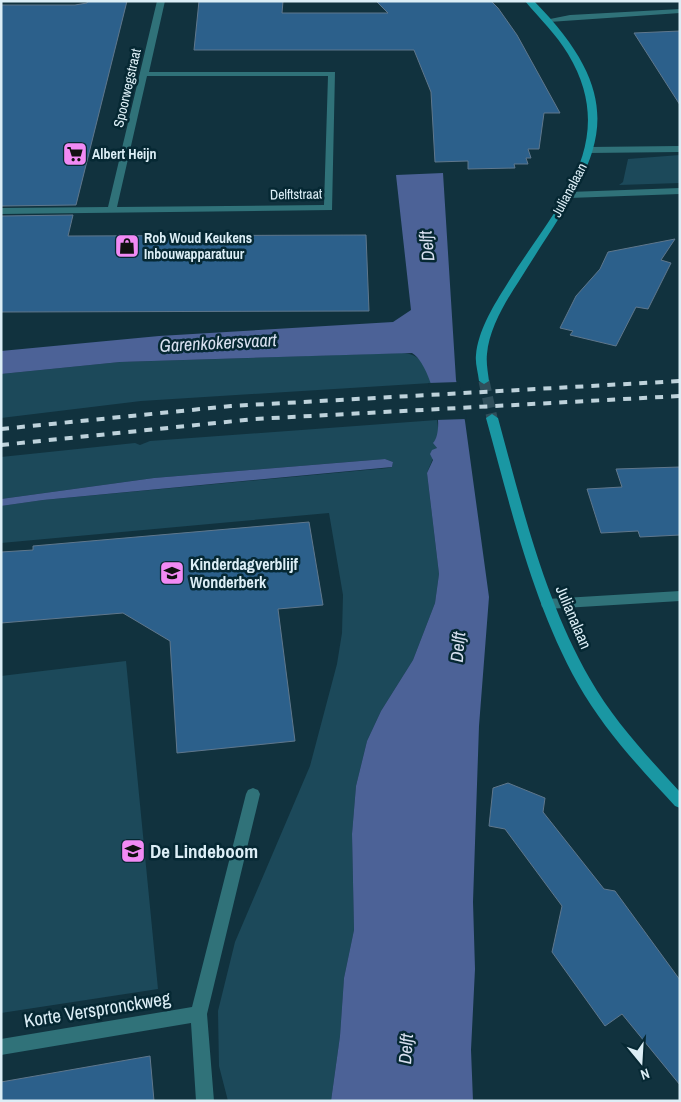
<svg xmlns="http://www.w3.org/2000/svg" width="681" height="1102" viewBox="0 0 681 1102" font-family="'Archivo Narrow',sans-serif">
	<rect width="100%" height="100%" fill="#11323e"/>
	<path fill="#1c495a" d="M680,155V183L619,185L623,182L628,159Z
		M402,353C420,353 427,367 431,383L141,401L1,418V374L120,362Z
		M437,420L439,434L435,445L437,448L427,473L439,574L435,603L413,660L381,711L367,741L356,786L352,834L354,930L344,978L340,1036L331,1101H228L219,1066L218,1011L235,942L310,766L337,664L342,633L343,595L329,513L1,543V506L43,500L388,468L392,467L393,462L385,459L154,478L1,499V457L135,443L140,445L150,441Z
		M126,661L158,989L1,1013V676Z"/>
	<path fill="#4c6297" d="M443,173L456,380L465,421L489,597L479,726L473,902L475,969L471,1050L473,1101H331L340,1036L344,978L354,930L352,834L356,786L367,741L381,711L413,660L435,603L439,574L427,473L433,460L430,454L432,450L437,448L433,443C447,428 430,363 412,353L120,362L1,374V351L159,336L393,322L411,310L396,175Z
		M385,459L393,462L392,467L43,500L1,506V499L154,478Z"/>
	<path fill="#11323e" d="M459,382L467,419L435,420L428,383Z"/>
	<path fill="#2c608b" stroke="#5f778c" d="M88,1H127L76,205L1,206V5H75L87,3Z
		M199,1H283L282,13H388L376,1H491L498,8L517,35L560,113H544L539,149H528L531,158H526L528,164H514L515,168L468,169V161L435,162L431,92L414,50H194Z
		M680,31V105L634,33Z
		M73,215L68,236L366,235L369,311L1,312V216Z
		M675,239L661,260L671,263L648,309L636,307L616,346L570,335L573,331L560,328L576,296L600,269L608,252Z
		M680,467V535L640,537L638,531L601,533L587,489L622,487L616,469Z
		M309,522L323,605L278,609L295,741L177,753L170,641L123,613L1,623V552L33,550V546Z
		M508,783L545,798L543,812L604,889L615,891L680,980V1085L622,1014L605,1026L552,952L562,906L505,829L489,826L493,788Z
		M150,1056L154,1101H1V1082Z"/>
	<g fill="none" stroke-linecap="round" stroke-linejoin="round">
		<path stroke="#2f4e5a" stroke-width="11" stroke-dasharray="11 5.5" stroke-linecap="butt" d="M484,381L492,418"/>
		<path fill="#307279" fill-rule="evenodd" d="M253,788L258,790L260,794L207,1014L214,1101H196L191,1023L1,1055V1039L192,1007L246,794L248,790Z"/>
		<path fill="#307279" fill-rule="evenodd" d="M157,1H165L149,72H335L332,210L1,214V208L108,207ZM147,76H328L324,205L117,207Z
			M680,9V13L549,22L545,20L570,15Z
			M680,146V152L588,153L584,150L588,147Z
			M680,188V194L569,198L564,195L569,192Z
			M680,591V601L547,609L542,607L541,604L542,601L547,599Z"/>
		<path fill="#1a97a3" fill-rule="evenodd" d="M525,1H534C647,116 588,169 519,281C505,302 489,329 487,354C486,363 488,372 489,381L484,384L479,381C478,372 475,363 476,355C478,332 492,308 504,289C549,213 624,147 568,54C556,34 540,19 525,1Z
			M492,414L498,418C522,506 544,599 590,679C614,721 647,756 680,792V808L675,806C640,768 604,730 578,684C532,602 511,508 486,418Z"/>
		<path stroke="#bed2db" stroke-width="4" stroke-dasharray="8 8" stroke-linecap="butt" d="M1,429L231,406L680,381
			M1,445L255,419L680,396"/>
	</g>
	<defs>
		<symbol id="supermarket-square" viewBox="-11 -11 22 22"><rect x="-9" y="-9" width="18" height="18" rx="4" fill="#f18af4" stroke="#062833"/><path d="M-6-5.5h2.5l.6 2H6L4.5 2H-2.5L-4.4-4H-6ZM-1.5 3.2a1.3 1.3 0 1 0 .1 0ZM3 3.2a1.3 1.3 0 1 0 .1 0Z" fill="#111"/></symbol>
		<symbol id="shop-square" viewBox="-11 -11 22 22"><rect x="-9" y="-9" width="18" height="18" rx="4" fill="#f18af4" stroke="#062833"/><path d="M-5-2.5h2.3a2.7 3.5 0 0 1 5.4 0H5L5.5 6h-11ZM-1.5-2.5h3a1.5 2.3 0 0 0-3 0Z" fill="#111"/></symbol>
		<symbol id="school-square" viewBox="-11 -11 22 22"><rect x="-9" y="-9" width="18" height="18" rx="4" fill="#f18af4" stroke="#062833"/><path d="M0-5L7-2L0 1L-7-2ZM-4 1L0 2.5L4 1V4Q0 6-4 4Z" fill="#111"/></symbol>
	</defs>
	<g fill-rule="evenodd">
		<use href="#supermarket-square" x="61" y="140" width="28" height="28"/>
		<use href="#shop-square" x="113" y="232" width="28" height="28"/>
		<use href="#school-square" x="158" y="559" width="28" height="28"/>
		<use href="#school-square" x="119" y="837" width="28" height="28"/>
	</g>
	<g text-anchor="middle" stroke-width="5" stroke-linejoin="round" paint-order="stroke">
		<g font-size="14" fill="#dceef6" stroke="#062833">
			<text transform="translate(127 88) rotate(-77)" y="5">Spoorwegstraat</text>
			<text transform="translate(569 190) rotate(-62)" y="5">Julianalaan</text>
			<text transform="translate(296 194) rotate(-1)" y="5">Delftstraat</text>
		</g>
		<g font-size="14" font-weight="bold" fill="#dceef6" stroke="#062833" text-anchor="start">
			<text x="92" y="159">Albert Heijn</text>
			<text x="144" y="243">Rob Woud Keukens<tspan x="144" dy="16">Inbouwapparatuur</tspan></text>
		</g>
		<g font-size="16" font-weight="bold" fill="#dceef6" stroke="#062833" text-anchor="start">
			<text x="190" y="570">Kinderdagverblijf<tspan x="190" dy="18">Wonderberk</tspan></text>
		</g>
		<g font-size="16" fill="#dceef6" stroke="#062833">
			<text transform="translate(574 617) rotate(67)" y="6">Julianalaan</text>
		</g>
		<g font-size="18" font-style="italic" fill="#d8e0f0" stroke="#062833">
			<text transform="translate(427 246) rotate(-96)" y="6">Delft</text>
			<text transform="translate(218 343) rotate(-3)" y="6">Garenkokersvaart</text>
			<text transform="translate(458 647) rotate(-85)" y="6">Delft</text>
			<text transform="translate(406 1049) rotate(-86)" y="6">Delft</text>
		</g>
		<g font-size="19" font-weight="bold" fill="#dceef6" stroke="#062833" text-anchor="start">
			<text x="150" y="858">De Lindeboom</text>
		</g>
		<g font-size="19" fill="#dceef6" stroke="#062833">
			<text transform="translate(97 1009) rotate(-9)" y="7">Korte Verspronckweg</text>
		</g>
	</g>
	<rect width="681" height="1102" fill="none" stroke="#dceef6" stroke-width="5"/>
	<g transform="translate(641 1062) rotate(162)" stroke="#062833" stroke-width="4" paint-order="stroke">
	<path d="M0-4L9 19L0 12L-9 19Z" fill="#dceef6"/>
	<text y="-8" font-size="14" font-weight="bold" text-anchor="middle" fill="#dceef6">N</text>
	</g>
</svg>
